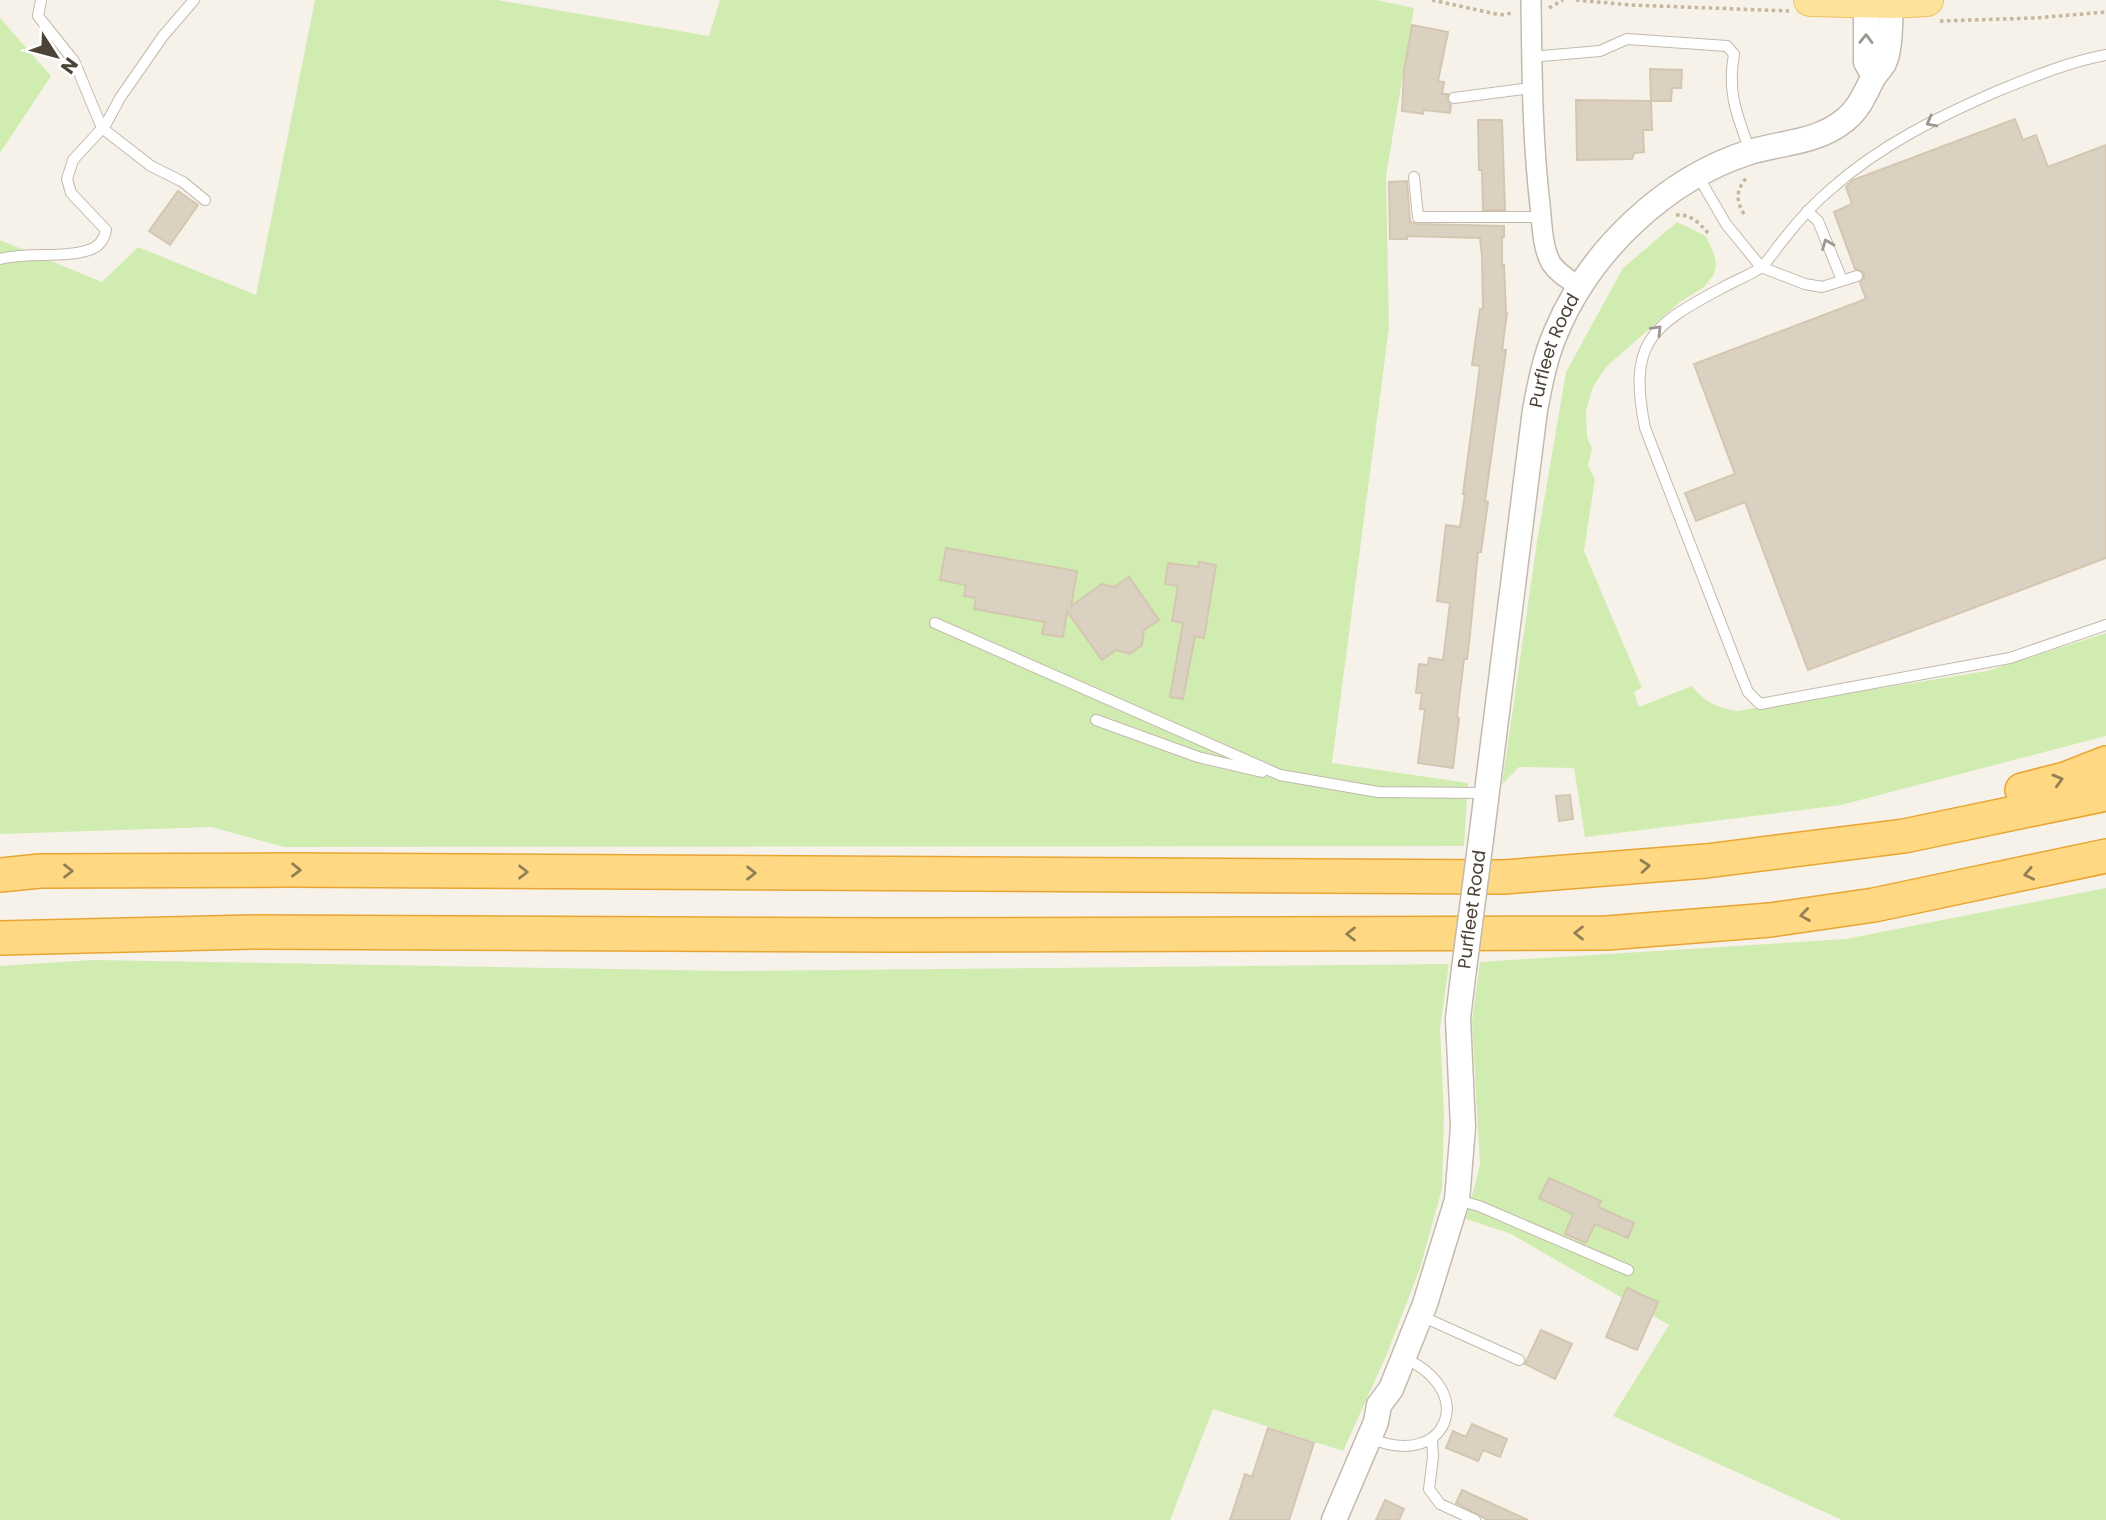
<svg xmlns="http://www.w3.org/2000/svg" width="2106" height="1520" viewBox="0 0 2106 1520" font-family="Poppins,sans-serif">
	<rect width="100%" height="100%" fill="#f6f2ea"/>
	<path fill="#d1ecb1" d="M315,0H497L709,36L720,0H1376L1414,8L1386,176L1389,328L1332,763L1468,783L1464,846L284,847L212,827L0,834V240L102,282L138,247L256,295Z
		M0,18L51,76L0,153Z
		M1677,222L1706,236L1714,254L1716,265L1714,274L1704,287L1680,302L1606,367L1593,387L1586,410L1587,437L1592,448L1588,465L1595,479L1584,551L1642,688L1634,692L1639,707L1692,686C1704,702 1718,708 1737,711L1987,671L2106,633V736L1841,805L1585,837L1574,768L1519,767L1502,784L1537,542L1566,372L1623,268Z
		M2106,888V1520H1842L1613,1416L1669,1325L1511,1234L1466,1219L1480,1165L1472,1022L1480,962L1846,939Z
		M92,960L730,971L1449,964L1440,1029L1444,1113L1442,1189L1420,1268L1387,1354L1343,1451L1213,1409L1170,1520H0V966Z"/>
	<path fill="#dbd1c1" stroke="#d4c6b1" stroke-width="2" d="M1412,25L1448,32L1438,81L1444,82L1442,94H1448L1447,100L1451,105L1450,113L1424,110L1423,114L1402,111L1404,71Z
		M1650,69L1682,70L1681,88H1672L1671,101H1651Z
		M1576,100L1651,101L1652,130H1643L1644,152L1634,153L1632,159L1577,160Z
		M2015,119L2023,140L2036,135L2048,167L2106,145V558L1808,670L1745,502L1696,521L1685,493L1735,474L1694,364L1866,299L1860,283L1864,278V273L1855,269L1834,212L1852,204L1846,187L1853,180Z
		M1478,120H1502L1505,210H1483L1482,170H1479Z
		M1407,181L1410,222L1418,224L1504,226V237H1502V265H1504L1506,313H1507L1502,350H1506L1485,501L1488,502L1481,552H1478L1470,634L1467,659H1464L1457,717L1459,718L1453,768L1418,763L1425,709H1420L1422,693H1416L1419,664L1428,665L1429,658L1443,660L1450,603L1437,601L1446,525L1460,527L1465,494H1463L1480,366L1472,365L1480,309H1483L1482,256L1480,238L1407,236V239H1390L1389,182Z
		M178,191L198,205L170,245L149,231Z
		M946,548L1077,571L1071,606L1102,584L1114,587L1129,577L1159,620L1144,630L1142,645L1130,654L1116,650L1102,660L1067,611L1063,637L1042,634L1045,622L974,609L976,598L964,596L966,585L940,580Z
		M1199,562L1216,565L1204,638L1195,636L1183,699L1170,697L1183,623L1172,621L1178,586L1165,584L1168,563L1198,567Z
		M1570,795L1573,819L1559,821L1556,796Z
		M1549,1178L1601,1201L1598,1207L1634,1223L1628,1238L1595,1224L1586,1243L1565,1234L1573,1214L1539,1198Z
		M1627,1288L1658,1302L1637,1350L1606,1337Z
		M1541,1330L1572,1344L1555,1379L1525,1364Z
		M1472,1424L1507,1439L1500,1457L1483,1450L1478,1461L1446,1448L1453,1431L1466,1437Z
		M1268,1428L1314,1443L1289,1520H1230L1245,1474L1252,1477Z
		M1462,1490L1528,1520H1488L1482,1517L1456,1503Z
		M1385,1500L1404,1509L1399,1520H1376Z"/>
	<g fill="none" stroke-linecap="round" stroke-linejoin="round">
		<defs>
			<path id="service" d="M41,0L38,16L74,61L102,128L151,166L183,182L205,200
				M2106,55C2069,62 2035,76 2000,90C1940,116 1880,145 1831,189C1813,204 1798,221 1784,239C1776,248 1769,261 1760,268C1749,276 1734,281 1722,288C1650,326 1628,343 1645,428L1741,675L1748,692L1760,704L2010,658L2106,625
				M1530,57L1600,51L1627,39L1727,46L1734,54C1727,93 1737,115 1750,151
				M1454,98L1531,88
				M1698,176L1726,224L1761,267L1805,284L1822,287L1857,276
				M1414,177L1418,217H1542
				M1807,211L1818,221L1842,280
				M0,259C29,251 61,259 89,250C99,247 104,240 106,230L71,193L67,179L73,160L106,124L120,98L163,36L194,0
				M935,623L1280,775L1378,792L1485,793
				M1096,720L1198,757L1262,772
				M1457,1200L1479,1206L1628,1270
				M1421,1316L1519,1360
				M1370,1438C1446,1471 1480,1392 1404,1358
				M1432,1439L1433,1457L1429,1489L1440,1504L1475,1520"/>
			<path id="minor" d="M1531,0C1532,69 1532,136 1540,205C1542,222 1542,247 1551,263C1558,274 1570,280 1580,287"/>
			<g id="tertiary">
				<path d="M1866,0V62L1874,76"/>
				<path id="s1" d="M1481,839L1535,410C1540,384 1545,357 1556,332C1590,251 1665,179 1750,152C1783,142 1817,143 1845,120C1860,108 1865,93 1874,76C1877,72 1881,68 1884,63C1891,49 1890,17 1891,0"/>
				<path d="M1334,1520L1376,1422L1379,1405L1391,1389L1425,1304L1457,1200L1463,1127L1458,1018L1464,969"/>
			</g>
			<path id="primary" d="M1810,0L1891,2L1927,0"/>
			<path id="trunk" d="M2022,790L2065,779L2106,763
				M0,875L40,871L289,870L1504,877L1706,861L1904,836L2106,794
				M0,938L252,932L896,935L1607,933L1770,920L1874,905L2106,856"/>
		</defs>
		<use href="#service" stroke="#c2baac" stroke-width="12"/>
		<use href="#minor" stroke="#c2baac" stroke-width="22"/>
		<use href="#tertiary" stroke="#c2baac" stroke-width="27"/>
		<use href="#primary" stroke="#ecc262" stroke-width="34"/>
		<use href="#trunk" stroke="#e8a532" stroke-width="36"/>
		<path stroke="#c5b69c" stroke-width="3.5" stroke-dasharray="3.5 3.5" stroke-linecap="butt" d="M1432,0L1500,15L1513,13
			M1576,0L1631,5L1789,11
			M1549,8L1563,0
			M1940,21L2035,18L2106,12
			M1744,214C1735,199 1736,190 1748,176
			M1676,215C1691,214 1698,222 1708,233"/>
		<use href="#service" stroke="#fff" stroke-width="10"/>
		<use href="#minor" stroke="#fff" stroke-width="19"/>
		<use href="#tertiary" stroke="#fff" stroke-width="24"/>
		<use href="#primary" stroke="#ffe29a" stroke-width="32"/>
		<use href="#trunk" stroke="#ffd883" stroke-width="33"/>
		<defs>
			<g id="tertiary-bridge">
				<path id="s2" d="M1464,969L1481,839"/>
			</g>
		</defs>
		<use href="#tertiary-bridge" stroke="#c2baac" stroke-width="27" stroke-linecap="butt"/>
		<use href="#tertiary-bridge" stroke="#fff" stroke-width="24"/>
	</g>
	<defs><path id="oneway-chevron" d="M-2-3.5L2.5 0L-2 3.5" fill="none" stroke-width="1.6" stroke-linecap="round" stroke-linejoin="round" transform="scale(1.75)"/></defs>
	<g stroke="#9c9891">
		<use href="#oneway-chevron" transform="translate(1866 39) rotate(-89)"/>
		<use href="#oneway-chevron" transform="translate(1931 122) rotate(152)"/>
		<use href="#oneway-chevron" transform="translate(1827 244) rotate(-112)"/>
		<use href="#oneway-chevron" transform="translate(1657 330) rotate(-46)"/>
	</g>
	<g stroke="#937f55">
		<use href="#oneway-chevron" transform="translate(2058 780) rotate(-16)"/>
		<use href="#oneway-chevron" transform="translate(1645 866) rotate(-5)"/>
		<use href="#oneway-chevron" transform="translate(296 870) rotate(1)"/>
		<use href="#oneway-chevron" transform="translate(68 871)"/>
		<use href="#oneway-chevron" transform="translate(523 872)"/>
		<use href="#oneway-chevron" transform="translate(751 873)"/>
		<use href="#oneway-chevron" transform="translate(2029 874) rotate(168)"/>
		<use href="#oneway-chevron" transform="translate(1805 915) rotate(172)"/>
		<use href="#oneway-chevron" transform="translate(1579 933) rotate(180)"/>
		<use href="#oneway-chevron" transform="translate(1351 934) rotate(180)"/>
	</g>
	<g text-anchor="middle" stroke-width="6" stroke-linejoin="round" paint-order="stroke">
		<g font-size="18" fill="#4b4337" stroke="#fff">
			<text dy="6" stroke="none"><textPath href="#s1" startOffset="495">Purfleet Road</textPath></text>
			<text dy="6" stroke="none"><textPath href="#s2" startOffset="60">Purfleet Road</textPath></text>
		</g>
	</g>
	<g transform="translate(56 56) rotate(126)" stroke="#ffffff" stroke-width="5" paint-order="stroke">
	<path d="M0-5L12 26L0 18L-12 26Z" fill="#4b4337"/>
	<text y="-10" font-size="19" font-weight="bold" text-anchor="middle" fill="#4b4337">N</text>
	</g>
</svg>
